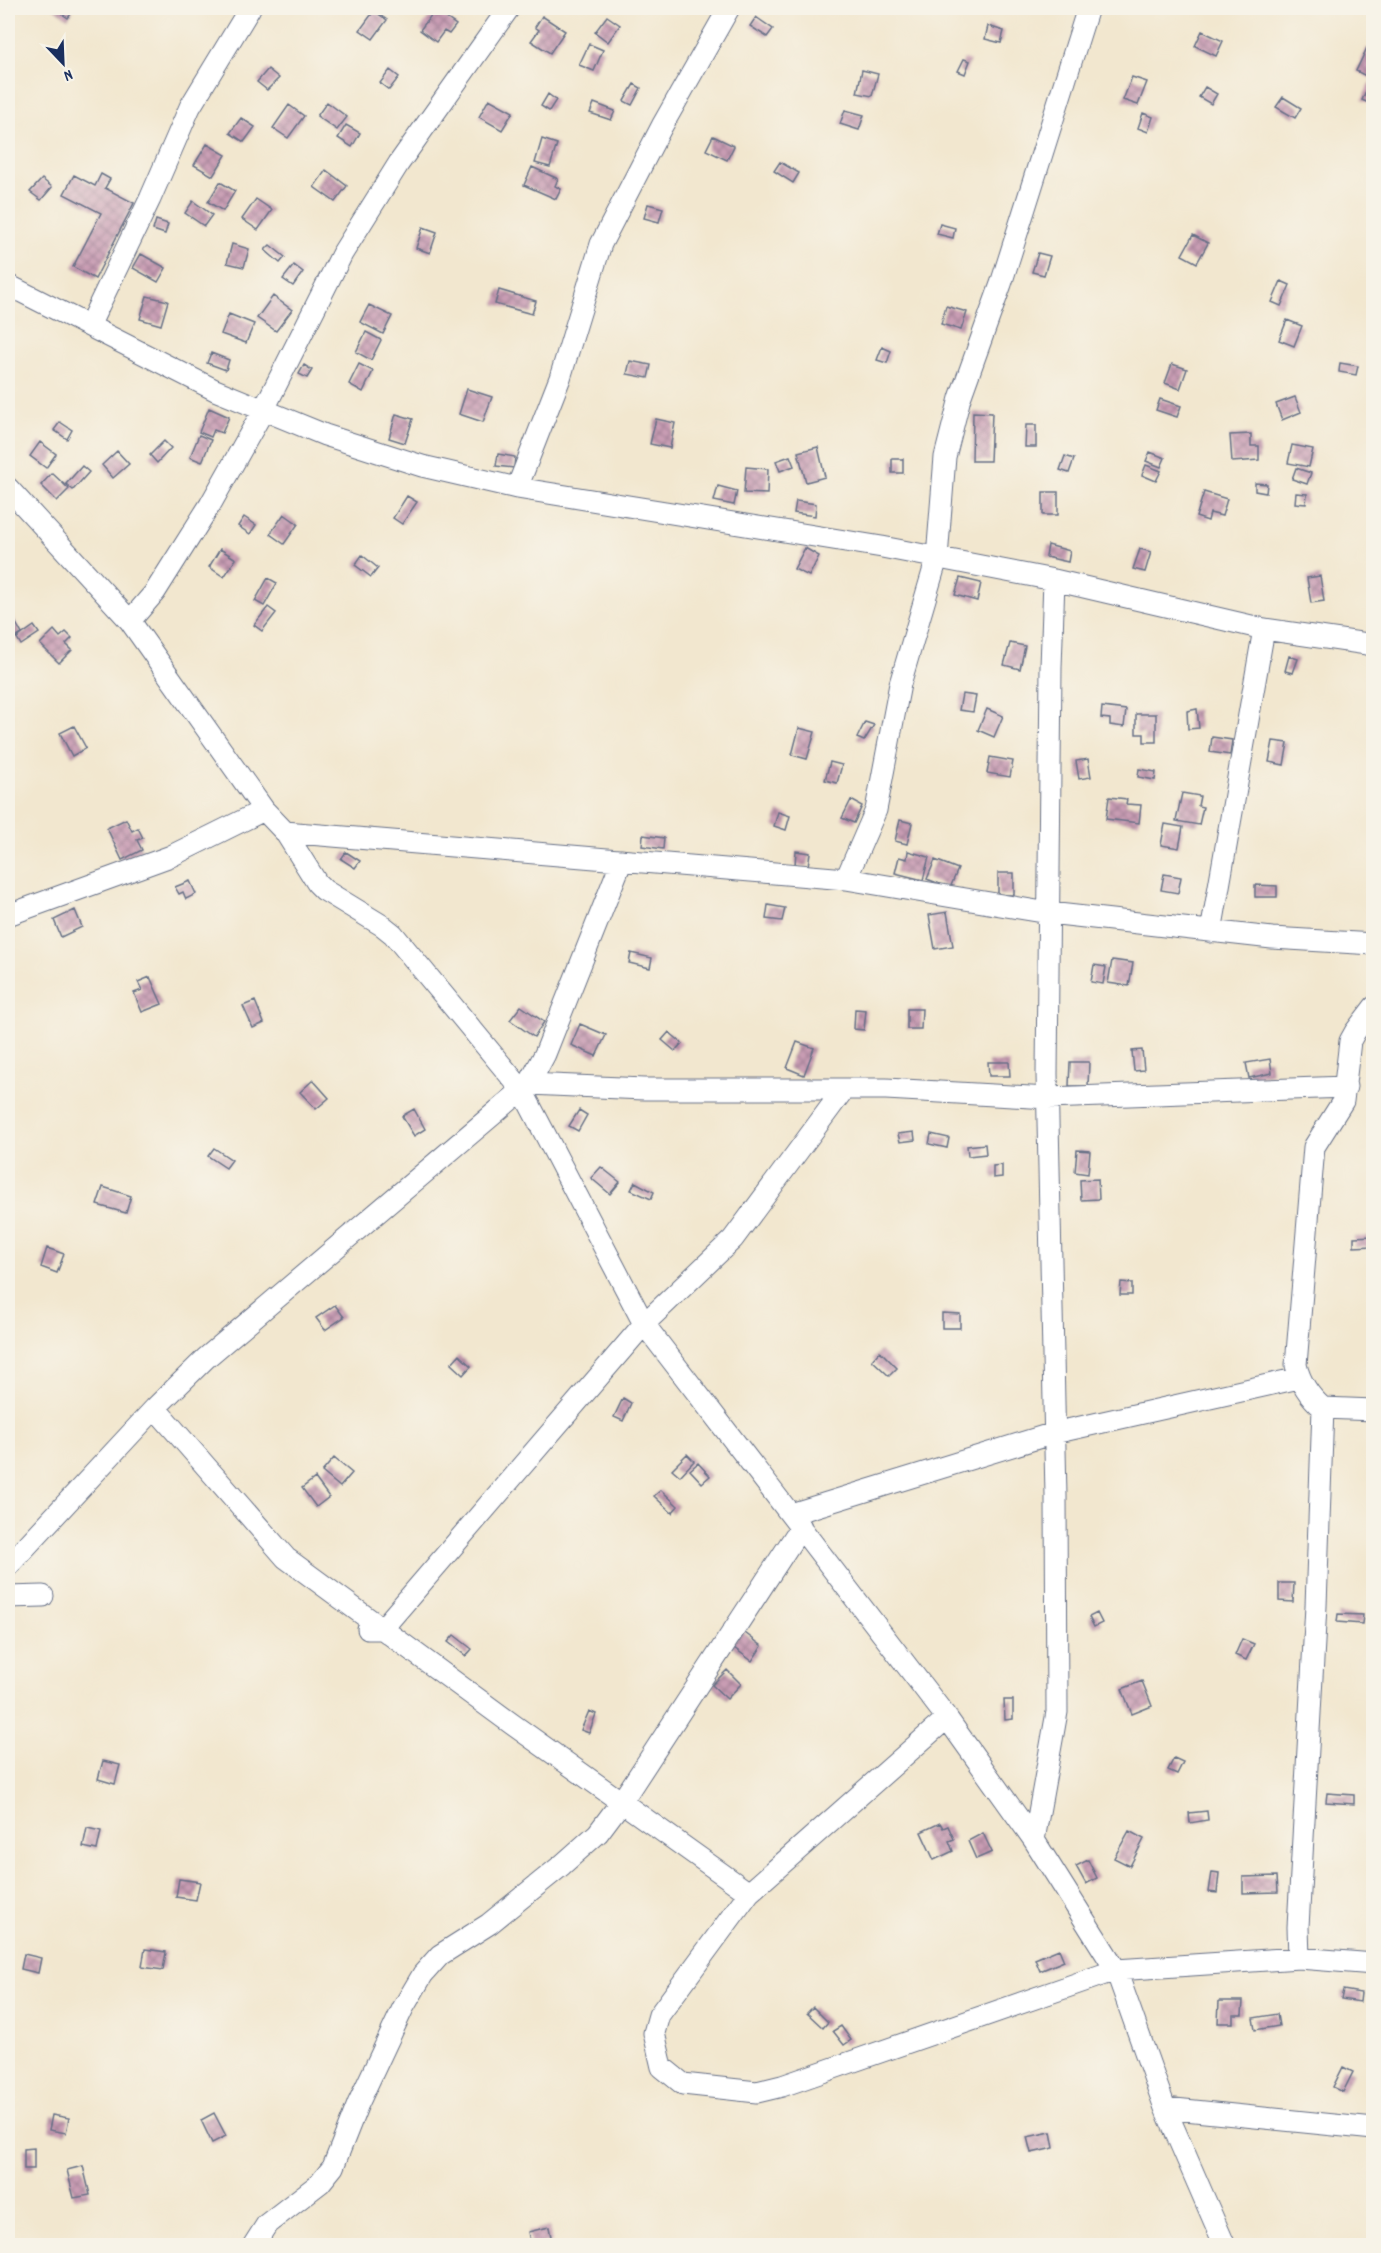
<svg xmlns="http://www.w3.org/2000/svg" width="1381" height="2253" viewBox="0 0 1381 2253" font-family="Dekko,sans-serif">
	<defs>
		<pattern id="building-cross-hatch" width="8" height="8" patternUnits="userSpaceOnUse" patternTransform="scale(1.5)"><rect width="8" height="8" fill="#c99db4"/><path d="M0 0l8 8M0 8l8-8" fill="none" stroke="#a28096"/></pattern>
	</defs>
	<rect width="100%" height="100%" fill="#f7f3e8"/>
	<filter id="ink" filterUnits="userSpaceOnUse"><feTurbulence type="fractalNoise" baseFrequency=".0167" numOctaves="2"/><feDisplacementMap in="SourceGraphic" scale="12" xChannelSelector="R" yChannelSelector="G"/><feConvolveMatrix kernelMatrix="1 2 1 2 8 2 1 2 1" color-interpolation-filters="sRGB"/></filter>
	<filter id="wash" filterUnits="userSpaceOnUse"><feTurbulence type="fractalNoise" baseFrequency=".008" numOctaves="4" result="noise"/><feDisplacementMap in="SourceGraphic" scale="24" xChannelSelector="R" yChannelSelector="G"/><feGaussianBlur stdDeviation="1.35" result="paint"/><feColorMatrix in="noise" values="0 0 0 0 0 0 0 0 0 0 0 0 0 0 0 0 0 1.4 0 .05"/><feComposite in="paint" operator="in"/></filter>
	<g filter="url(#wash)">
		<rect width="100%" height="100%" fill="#f2e7cf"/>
		<g id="blocks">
			<path fill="url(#building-cross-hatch)" d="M53,8H67L73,11L68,18Z
				M435,10L456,25L449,34L444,31L436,42L420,30Z
				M374,11L387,20L373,39L360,30Z
				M542,16L565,31L550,53L531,41L539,30L535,27Z
				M607,16L620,25L608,42L595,32Z
				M756,17L773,29L767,37L750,26Z
				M988,26L1004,31L1001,43L985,39Z
				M1202,31L1223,41L1216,56L1195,46Z
				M589,44L603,50L594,71L579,65Z
				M1367,48L1374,51L1372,79L1356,71Z
				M964,59L970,61L965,74L958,71Z
				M268,69L279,78L267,90L257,82Z
				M390,70L399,77L389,90L380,83Z
				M862,70L878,74L872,96L857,93Z
				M1132,77L1147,82L1138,105L1123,100Z
				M1370,82L1374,84V100L1371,104L1362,100Z
				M634,84L641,88L632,105L624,101Z
				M1205,87L1217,94L1211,104L1199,97Z
				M548,94L556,100L549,111L541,106Z
				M1283,97L1301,108L1295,118L1276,107Z
				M489,99L513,112L502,130L479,117Z
				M327,102L347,117L337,130L317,116Z
				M594,103L615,111L611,120L590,113Z
				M289,105L304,116L288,138L273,128Z
				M845,110L864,115L859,130L840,124Z
				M1143,113L1153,117L1148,132L1138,128Z
				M241,118L255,127L244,142L230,133Z
				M346,125L360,133L352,147L338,138Z
				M713,136L734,146L727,160L706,150Z
				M542,139L557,144L550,167L535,163Z
				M207,144L226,155L213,176L194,165Z
				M780,162L799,173L793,183L774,171Z
				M532,167L558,179L555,186L561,189L556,199L524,185Z
				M326,170L347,186L335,202L314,187Z
				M101,174L110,179L105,188L134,203L95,279L73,267L101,213L64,194L74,175L95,186Z
				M42,179L52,187L41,200L30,192Z
				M220,182L235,191L223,211L208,202Z
				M256,199L272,210L258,230L242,219Z
				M193,201L212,215L204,226L185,213Z
				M648,204L663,208L659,222L644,218Z
				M156,220L168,224L165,234L153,230Z
				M940,224L955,228L953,238L937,234Z
				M423,227L437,232L430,253L416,248Z
				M1193,235L1208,243L1197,263L1182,255Z
				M232,244L249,249L244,267L227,263Z
				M270,245L285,257L280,263L265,250Z
				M1038,253L1050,256L1044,275L1032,272Z
				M141,254L166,268L158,282L133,268Z
				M294,265L303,272L293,286L283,279Z
				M1281,281L1290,285L1281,306L1272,302Z
				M499,290L536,301L532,314L495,304Z
				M147,296L168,301L161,325L140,319Z
				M273,296L292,310L276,331L257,318Z
				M369,305L392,316L383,334L360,322Z
				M946,306L967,312L961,330L941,324Z
				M229,314L254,324L246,343L221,334Z
				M1287,320L1302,326L1294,346L1279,340Z
				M366,332L381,340L371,360L356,352Z
				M882,347L891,351L887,363L877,360Z
				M211,353L229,360L226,370L207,363Z
				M630,361L651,365L648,378L627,374Z
				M1340,363L1358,366L1356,375L1339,372Z
				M359,364L373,371L363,392L349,384Z
				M1172,364L1187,369L1180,389L1165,383Z
				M304,365L312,370L307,378L299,374Z
				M467,389L492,397L483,422L459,414Z
				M1295,397L1301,412L1282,420L1276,404Z
				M1160,399L1181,406L1177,417L1156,410Z
				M209,408L229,417L222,433L214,430L211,437L199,432Z
				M973,412L992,413L990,461H972Z
				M396,414L413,419L405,443L389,438Z
				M656,419L675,423L670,448L650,444Z
				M60,422L72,430L67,439L54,430Z
				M1026,425H1036V447H1025Z
				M1251,434V446H1259V460L1232,462L1230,435Z
				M199,435L211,440L202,462L190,457Z
				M164,441L171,448L157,463L150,455Z
				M40,442L56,454L46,468L30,456Z
				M1292,445L1313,449L1309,467L1288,463Z
				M818,447L825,477L806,482L798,452Z
				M117,451L129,464L113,478L102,465Z
				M1150,452L1165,458L1161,467L1146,461Z
				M498,454L515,457L514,468L496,466Z
				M790,456L794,466L780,471L776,461Z
				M1065,456L1074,459L1069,473L1060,470Z
				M892,459H903V473H892Z
				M1146,465L1161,471L1156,481L1142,475Z
				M82,466L89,472L73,490L66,484Z
				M746,467L768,469L767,494L744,493Z
				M1296,468L1311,473L1307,484L1292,479Z
				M52,473L69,489L57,501L41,485Z
				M1255,483L1267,484L1266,493L1255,491Z
				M718,486L737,491L734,505L714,501Z
				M1043,492H1058V515H1043Z
				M1204,492L1227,499L1222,516L1210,513L1208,521L1196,517Z
				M1296,493L1307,494L1306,504L1295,503Z
				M407,496L417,502L402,524L393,518Z
				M796,501L816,504L815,516L794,513Z
				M284,514L298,524L284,544L270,534Z
				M244,517L256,525L250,534L238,526Z
				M1048,545L1070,551L1068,562L1046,557Z
				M805,548L819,556L809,576L794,569Z
				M220,549L236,559L224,577L209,567Z
				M1140,549L1151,552L1145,572L1133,569Z
				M362,555L378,568L371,577L355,565Z
				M1320,576L1324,601L1311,603L1307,578Z
				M268,578L277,583L264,606L255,601Z
				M960,578L981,583L977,601L955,595Z
				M268,607L276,613L262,631L254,625Z
				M11,614L22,634L8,642V616Z
				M34,626L39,633L21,645L17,638Z
				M54,630L60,637L66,632L72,638L66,644L72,650L59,663L40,644Z
				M1010,643L1025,646L1020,669L1004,665Z
				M1289,656L1298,659L1293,673L1285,671Z
				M962,694L976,696L973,712L959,710Z
				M1102,707L1126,710L1124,727L1110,725V719L1101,718Z
				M987,709L1003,716L994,737L978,730Z
				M1197,709L1199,728L1188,729L1187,711Z
				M1136,714H1156V742H1144V734H1136Z
				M865,722L874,725L864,741L857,738Z
				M74,726L86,748L72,756L60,733Z
				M799,728L815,732L807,759L792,755Z
				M1212,737L1232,740L1230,755L1210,752Z
				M1273,741L1288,743L1284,765L1269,762Z
				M990,757L1013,761L1010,777L987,773Z
				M1088,759L1091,777L1079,779L1076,761Z
				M830,762L842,765L837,783L825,780Z
				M1139,769L1156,772L1155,780L1138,777Z
				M1182,793L1200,796L1198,806L1203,807L1199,825L1176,821Z
				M1109,797L1127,799L1126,804L1141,805L1139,823L1106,819Z
				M851,800L862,806L854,823L842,818Z
				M778,812L790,816L786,830L774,826Z
				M126,819L132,831L138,828L143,838L137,840L142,850L122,860L107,828Z
				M900,820L912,823L907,844L895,841Z
				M1165,824L1183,827L1179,848L1161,845Z
				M643,835L664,838L663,849L642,846Z
				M796,851L810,853L808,866L795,865Z
				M908,851L929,857L923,880L895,873L899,857L907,859Z
				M346,852L360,861L355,868L341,859Z
				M935,860L958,869L950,888L927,879Z
				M998,873H1014V895H998Z
				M1164,874L1181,877L1178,893L1161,890Z
				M190,881L196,894L186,899L183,892L179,894L175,887Z
				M1255,885L1277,886V897H1255Z
				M768,905L785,908L782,921L766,919Z
				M75,910L82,927L61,937L54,920Z
				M947,912L953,946L935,949L929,915Z
				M631,953L652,958L650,968L629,963Z
				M1112,960L1133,963L1129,986L1108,983Z
				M1094,965L1106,967L1103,984L1091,982Z
				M150,977L162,1004L142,1012L134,993L142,990L138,982Z
				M255,1001L264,1023L253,1028L243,1006Z
				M521,1006L544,1022L534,1037L510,1020Z
				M855,1009L866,1010L864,1030L854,1029Z
				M907,1009H922L921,1029H907Z
				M580,1024L606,1035L596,1056L571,1045Z
				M669,1032L682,1043L675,1051L662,1040Z
				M797,1042L814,1048L804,1075L787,1068Z
				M1142,1050L1144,1070L1134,1071L1132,1051Z
				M1270,1059L1272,1073L1249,1078L1246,1063Z
				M988,1062H1009L1010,1076H989Z
				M1070,1062H1089L1088,1086H1069Z
				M313,1080L329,1098L316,1109L300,1092Z
				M414,1109L425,1129L414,1136L402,1116Z
				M579,1110L587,1115L578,1131L569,1126Z
				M914,1132L915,1140L900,1142L898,1134Z
				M931,1134L949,1138L947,1148L929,1144Z
				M985,1144L986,1154L968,1156L967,1146Z
				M214,1148L232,1160L226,1168L208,1156Z
				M1077,1150L1090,1151L1088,1174L1075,1172Z
				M1002,1165V1177L993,1178V1166Z
				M601,1167L620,1182L610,1194L591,1178Z
				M1098,1179L1099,1199L1081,1200L1080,1180Z
				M635,1182L654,1192L651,1199L631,1190Z
				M103,1187L131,1196L126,1213L97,1205Z
				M1374,1236V1246L1354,1247V1237Z
				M47,1248L64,1254L57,1273L41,1267Z
				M1121,1282L1132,1283V1295H1120Z
				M335,1305L344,1317L325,1330L316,1318Z
				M942,1313L960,1314V1328H942Z
				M880,1351L897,1368L889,1376L872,1360Z
				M459,1355L471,1366L463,1375L451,1364Z
				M623,1398L631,1403L623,1421L614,1417Z
				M687,1454L694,1461L680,1476L672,1469Z
				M334,1458L352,1473L340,1487L322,1472Z
				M698,1463L710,1476L702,1483L690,1470Z
				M315,1478L329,1497L316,1507L302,1488Z
				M661,1490L678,1506L672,1513L654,1496Z
				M1279,1583H1294L1293,1602L1279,1601Z
				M1097,1613L1102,1623L1094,1627L1089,1617Z
				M1338,1614L1363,1615L1362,1624L1337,1622Z
				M741,1630L762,1646L752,1661L730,1645Z
				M454,1635L472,1649L466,1656L448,1642Z
				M1242,1639L1254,1644L1246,1660L1235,1655Z
				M727,1670L741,1684L727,1699L712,1685Z
				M1142,1681L1152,1706L1132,1714L1122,1689Z
				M1004,1700H1013V1719L1005,1720Z
				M589,1711L596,1714L589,1733L581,1730Z
				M1174,1758L1183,1762L1177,1774L1168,1770Z
				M103,1761L120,1765L115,1784L98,1779Z
				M1327,1793L1354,1795V1804L1326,1802Z
				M1207,1811L1208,1820L1190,1823L1189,1813Z
				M940,1823L943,1828L948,1826L954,1839L949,1841L953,1851L934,1860L921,1832Z
				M87,1828L101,1831L97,1850L83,1847Z
				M1129,1831L1144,1839L1130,1866L1114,1858Z
				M983,1833L992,1852L976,1859L968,1841Z
				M1088,1860L1097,1878L1086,1884L1076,1866Z
				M1212,1872L1219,1873L1217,1893L1209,1892Z
				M1277,1876L1278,1892L1243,1893V1877Z
				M179,1879L200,1882L196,1900L176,1897Z
				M145,1949L166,1952L163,1970L142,1967Z
				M1059,1949L1064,1961L1040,1971L1035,1959Z
				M24,1954L41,1958L38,1973L21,1969Z
				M1343,1990L1361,1993L1360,2002L1341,1999Z
				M1219,2001H1243L1242,2015H1233V2023H1218Z
				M813,2007L828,2022L823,2028L807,2013Z
				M1277,2014L1279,2026L1255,2030L1253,2018Z
				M841,2026L851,2040L844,2045L833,2031Z
				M1343,2067L1353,2072L1343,2092L1333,2087Z
				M214,2113L226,2136L212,2143L201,2120Z
				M52,2115L69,2118L66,2133L49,2130Z
				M1051,2132L1054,2148L1031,2153L1027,2137Z
				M34,2148V2169H24V2149Z
				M83,2166L90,2195L74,2198L67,2170Z
				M549,2227L552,2242L531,2246L528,2232Z"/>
		</g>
	</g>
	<g filter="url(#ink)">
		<use href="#blocks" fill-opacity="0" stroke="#666f86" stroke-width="1.5"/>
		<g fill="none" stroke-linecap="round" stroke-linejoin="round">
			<defs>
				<path id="street" d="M8,285L215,390L325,435L422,466L517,488L882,547L1054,580L1264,629L1374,645
					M89,326L150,199L190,107L250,8
					M8,488L130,621L264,810L285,832L317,883L324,890L383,926L393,934L522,1090L644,1324L947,1718L1034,1840L1116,1970L1165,2108L1225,2246
					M517,488L560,378L601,244L662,126L729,8
					M130,621L155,592L210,505L264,409L342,254L399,163L509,8
					M285,832L846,879L1049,913L1272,938L1374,944
					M846,879L876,810L900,684L937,558L945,457L960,398L1001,284L1088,8
					M8,915L171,856L264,810
					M1211,932L1264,629
					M529,1084L644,1089H886L1048,1098L1346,1087
					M155,1408L286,1558L512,1724L749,1893
					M1323,1408L1374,1410
					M791,1514L1054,1433L1299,1378
					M8,1566L155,1408L206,1358L529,1084L545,1054L622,860
					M8,1597L43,1596
					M368,1629H382L644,1324L733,1239L844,1089
					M947,1718L749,1893L659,2015L654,2033L662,2067L683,2084L757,2092L782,2086L1116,1970L1299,1958L1374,1964
					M1034,1840L1057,1712L1056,1496L1047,1074L1051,667L1054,580
					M1299,1958L1298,1927L1316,1606L1323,1408C1310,1397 1300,1382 1296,1365L1314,1147L1343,1101L1350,1041L1355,1032L1374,1007
					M1165,2108L1374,2129
					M253,2246L267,2224L320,2183L333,2167L358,2104L403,2008L423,1974L440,1955L489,1924L562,1865L598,1833L622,1801L801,1527"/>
			</defs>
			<use href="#street" stroke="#666f86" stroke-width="23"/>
			<use href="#street" stroke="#fff" stroke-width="21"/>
		</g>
	</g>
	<rect width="1381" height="2253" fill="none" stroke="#f7f3e8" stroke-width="30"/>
	<g transform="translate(63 63) rotate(157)" stroke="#f7f3e8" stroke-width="4.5" paint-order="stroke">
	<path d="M0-4.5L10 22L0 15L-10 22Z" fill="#1b2f5e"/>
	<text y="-9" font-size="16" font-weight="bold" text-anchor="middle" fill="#1b2f5e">N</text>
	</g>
</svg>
